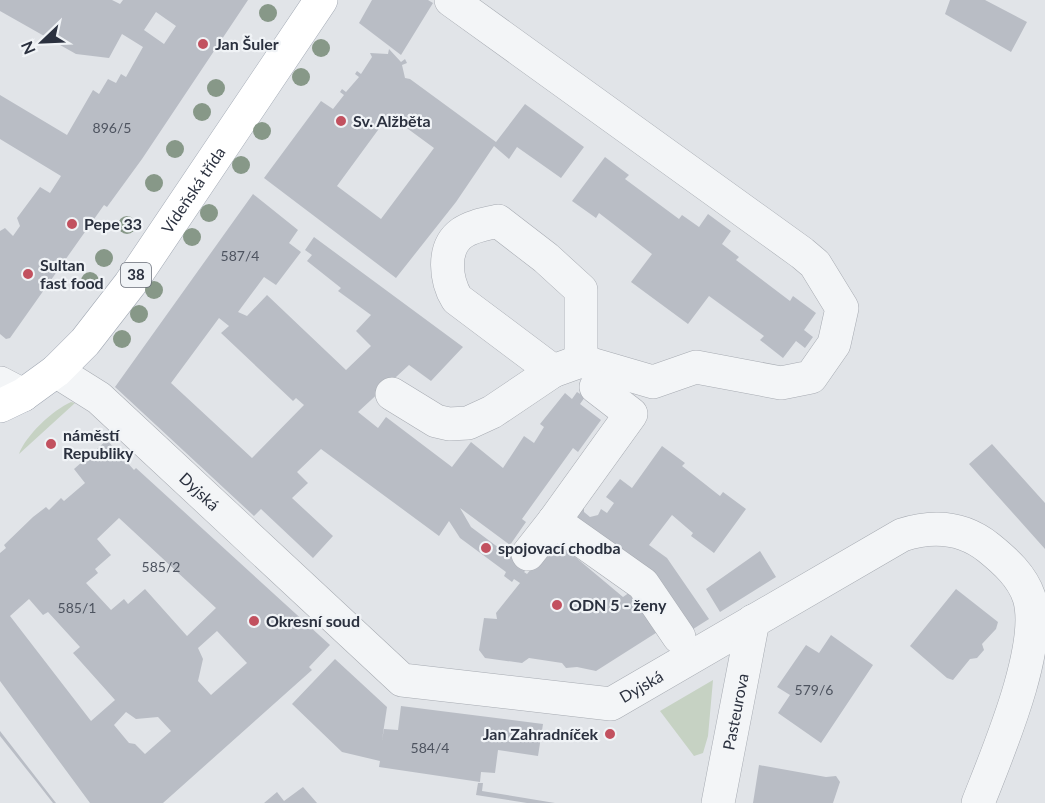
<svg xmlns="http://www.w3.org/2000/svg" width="1045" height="803" viewBox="0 0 1045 803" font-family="Lato,sans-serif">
	<rect width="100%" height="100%" fill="#e1e4e8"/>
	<path fill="#c6d2c3" d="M71,402L75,403L19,454C26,435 53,410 71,402Z
		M713,680L708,736L703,753L694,756L660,711Z"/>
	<path fill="#b9bdc5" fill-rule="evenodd" d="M0,0H112L120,4L123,0H248L142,159L107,207L104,205L10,338L6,339L0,334V231L5,228L13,236L20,226L17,218L40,187L50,193L61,176L0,139V95L67,135L93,90L99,94L108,79L116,83L121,74L126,77L143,47L122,34L109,58L76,54L0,11ZM156,12L176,26L164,44L144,30Z
		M372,0H428L433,3L401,55L359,23Z
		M950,0H985L1027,22L1011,52L945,14Z
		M389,49L401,62L405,59L407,63L402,65L405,78L410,79L496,142L525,104L584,147L561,178L517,147L509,159L494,146L456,202L396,278L264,178L321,101L333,109L344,95L340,92L342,89L346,92L359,77L355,74L357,71L361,74L372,57L370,53L388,54ZM389,115L434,148L381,219L337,186Z
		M605,157L629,175L625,179L679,219L682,215L699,227L708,214L731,231L722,244L739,257L736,260L790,301L793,296L816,313L804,330L813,337L805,348L796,341L783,358L760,340L764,336L709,296L688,324L631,282L652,254L599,213L596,218L572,201Z
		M253,194L298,230L289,243L301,252L276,285L264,277L238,312L247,316L267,295L346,370L371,346L356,331L371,315L338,291L341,288L307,261L312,255L305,250L314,237L463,347L431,381L409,365L358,412L378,428L386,417L452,467L471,442L503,468L524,436L534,443L544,427L540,424L565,393L572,399L577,392L585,397L580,404L601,420L578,452L573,448L522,519L526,522L510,545L460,508L471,527L527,569L524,572L527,574L555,540L623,597L633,590L659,631L596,671L577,667L566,668L562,663L529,658L522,663L485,658L479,650L484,618L497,619L496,613L520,583L514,579L512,582L504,576L506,572L460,538L449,521L439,536L321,449L297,472L308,483L292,498L333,536L313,558L261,509L254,516L115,387ZM219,318L229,326L221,333L293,401L296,398L304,405L252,458L171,383Z
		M107,440L134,470L136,468L330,645L309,667L312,670L163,803H90L0,681V553L6,548L4,545L33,517L46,507L49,510L61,498L64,501L85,483L74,469ZM119,518L216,608L187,636L145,589L128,604L124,599L111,610L86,583L98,573L95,569L111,555L97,539ZM29,599L43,615L48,612L80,647L73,653L115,700L91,721L10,616ZM217,631L247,663L211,695L198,681L203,659L198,648ZM126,712L136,719L158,717L171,731L145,754L135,744L129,743L114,725Z
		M992,444L1045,503V549L969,464Z
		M662,446L685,463L682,466L720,496L723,492L746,509L714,553L691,536L693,533L672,515L649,545L667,558L709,619L690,631L573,521L584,507V512L590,517L598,515L601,509L607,513L614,503L606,497L620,479L632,488Z
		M760,551L776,577L720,612L706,589Z
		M956,589L998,622L996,629L982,644L984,650L977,658L970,659L953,680L947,678L910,646Z
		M831,635L873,665L821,743L778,713L790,695L777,687L806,645L819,653Z
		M335,659L387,707L382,740L384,729L398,730L401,706L543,724L538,756L498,750L495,773L481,772L480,782L379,767L380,761L342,752L292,704Z
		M0,731L56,803H53L35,780L0,736Z
		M759,765L826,777L836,776L840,782L833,803H753Z
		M478,783H483L482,791L555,803H527L476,795Z
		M303,787L317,803H264L277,792L284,801Z"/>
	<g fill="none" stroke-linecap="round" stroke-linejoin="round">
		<defs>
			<g id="minor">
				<path id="s1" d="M56,371L99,398L402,680L611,704L902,535C933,525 963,527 989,548C1005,561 1022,576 1029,597C1044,646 997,754 978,803"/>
				<path d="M553,371L457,299C446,281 441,248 462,233C472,226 486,224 498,221L546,258L581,290V361"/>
				<path d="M0,383L23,395"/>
				<path d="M392,394L436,421L449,424L468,423L492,412L553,371L581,361L653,382L696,367L781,383L811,377L834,344L842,308L815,264L802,253L451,0"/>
				<path d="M554,521L631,414L596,387"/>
				<path d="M528,554L554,521L643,584L679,637"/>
				<path id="s2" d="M718,803L753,621"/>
			</g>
			<g id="major">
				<path id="s3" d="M0,406L23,395L56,371L85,342L130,284L321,0"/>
			</g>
		</defs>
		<use href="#minor" stroke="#a7abb2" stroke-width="34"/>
		<use href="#major" stroke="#a1a8b3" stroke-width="34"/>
		<use href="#minor" stroke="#f3f5f7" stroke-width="33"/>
		<use href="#major" stroke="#fff" stroke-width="33"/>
	</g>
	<g fill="#879888">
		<circle cx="268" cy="13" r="9"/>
		<circle cx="321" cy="48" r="9"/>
		<circle cx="301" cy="77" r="9"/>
		<circle cx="216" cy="88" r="9"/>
		<circle cx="202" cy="112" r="9"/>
		<circle cx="262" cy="131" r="9"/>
		<circle cx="175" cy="149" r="9"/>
		<circle cx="241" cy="165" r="9"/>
		<circle cx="154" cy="183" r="9"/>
		<circle cx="209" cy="213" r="9"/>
		<circle cx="127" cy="225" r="9"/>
		<circle cx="192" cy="237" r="9"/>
		<circle cx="104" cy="258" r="9"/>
		<circle cx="90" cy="281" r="9"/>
		<circle cx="154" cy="290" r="9"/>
		<circle cx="139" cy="314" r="9"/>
		<circle cx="122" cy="339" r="9"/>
	</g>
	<g fill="#c2515f" stroke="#f0f3f6" stroke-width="2">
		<circle cx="203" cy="44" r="6"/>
		<circle cx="341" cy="121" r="6"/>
		<circle cx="72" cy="224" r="6"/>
		<circle cx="28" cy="274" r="6"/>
		<circle cx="51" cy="444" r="6"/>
		<circle cx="486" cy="548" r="6"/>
		<circle cx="557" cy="605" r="6"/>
		<circle cx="254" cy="621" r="6"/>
		<circle cx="610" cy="734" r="6"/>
	</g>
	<g text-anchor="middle" stroke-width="4.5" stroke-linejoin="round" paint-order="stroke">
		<g font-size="14" fill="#4e5460">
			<text x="112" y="133">896/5</text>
			<text x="240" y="261">587/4</text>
			<text x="161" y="572">585/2</text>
			<text x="77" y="613">585/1</text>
			<text x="814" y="695">579/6</text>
			<text x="430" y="753">584/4</text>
		</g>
		<rect fill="#f0f3f6" stroke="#666b76" stroke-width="1.5" x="121" y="263" width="30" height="24" rx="4.5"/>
		<g font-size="15" font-weight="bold" fill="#2b313f">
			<text x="136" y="280">38</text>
		</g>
		<g font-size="16" font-weight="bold" fill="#2b313f" stroke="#f0f3f6" text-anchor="start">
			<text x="215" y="50">Jan Šuler</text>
			<text x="353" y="127">Sv. Alžběta</text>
			<text x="84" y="230">Pepe 33</text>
			<text x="40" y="271">Sultan<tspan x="40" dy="18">fast food</tspan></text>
			<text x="63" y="441">náměstí<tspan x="63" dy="18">Republiky</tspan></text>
			<text x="498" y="554">spojovací chodba</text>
			<text x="569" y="611">ODN 5 - ženy</text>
			<text x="266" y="627">Okresní soud</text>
			<text x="598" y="740" text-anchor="end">Jan Zahradníček</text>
		</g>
		<g font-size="16" fill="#2b313f" stroke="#f0f3f6">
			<text dy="6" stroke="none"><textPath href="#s3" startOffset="294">Vídeňská třída</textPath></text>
			<text dy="6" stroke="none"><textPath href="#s1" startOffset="188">Dyjská</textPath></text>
			<text dy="6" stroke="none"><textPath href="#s1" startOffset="710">Dyjská</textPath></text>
			<text dy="6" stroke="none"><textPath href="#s2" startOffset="93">Pasteurova</textPath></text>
		</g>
	</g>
	<g transform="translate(42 42) rotate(247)" stroke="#f0f3f6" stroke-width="4.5" paint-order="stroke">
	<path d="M0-4.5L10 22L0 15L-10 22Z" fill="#2b313f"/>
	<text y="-9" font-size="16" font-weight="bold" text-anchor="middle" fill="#2b313f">N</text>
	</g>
</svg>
